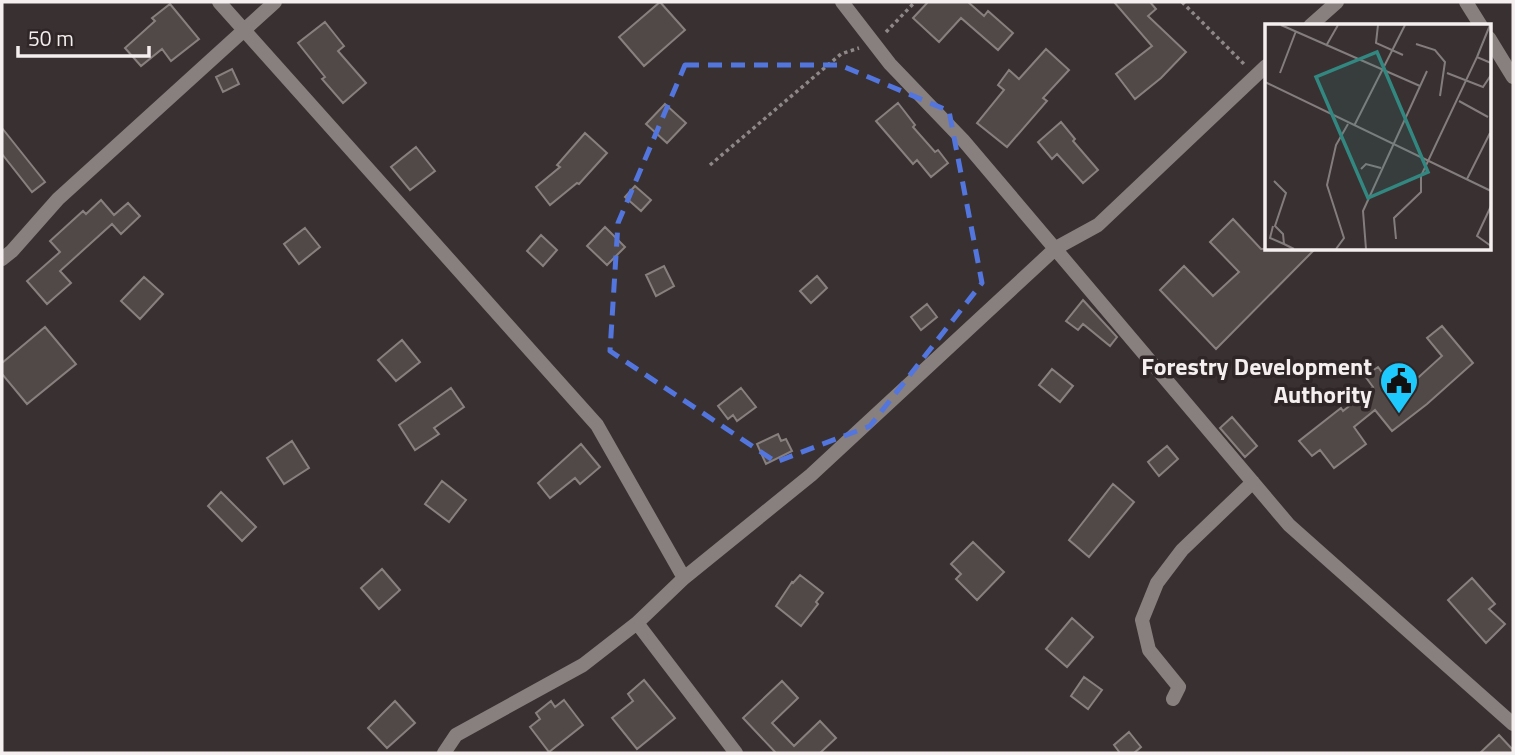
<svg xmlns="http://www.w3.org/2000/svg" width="1515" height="755" viewBox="0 0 1515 755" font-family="'Titillium Web',sans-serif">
	<rect width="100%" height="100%" fill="#393131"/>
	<path fill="#514848" stroke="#887f7f" stroke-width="2" d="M660,2L685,30L644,66L619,37Z
		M928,2H968L984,16L988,11L1013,33L998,50L961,18L939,42L913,18Z
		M1114,2H1150L1156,9L1148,16L1186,52L1161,78L1135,99L1116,74L1152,46Z
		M170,4L199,39L171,61L162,49L141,66L125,48L155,21L152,18Z
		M325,22L344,46L338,51L366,83L343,103L322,79L325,77L298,43Z
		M1046,49L1069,70L1043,98L1047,101L1007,147L977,123L1004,90L998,85L1009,70L1019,79Z
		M232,69L239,84L223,92L216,77Z
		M898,103L915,125L913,127L935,152L938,150L948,163L931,177L917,160L913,164L876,121Z
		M665,104L686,123L667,143L646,124Z
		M1061,122L1075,139L1073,141L1098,170L1083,183L1057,154L1052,159L1038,142Z
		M2,128L45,182L32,192L2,154Z
		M585,133L607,153L579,184L577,183L550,205L536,187L560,167L557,165Z
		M416,147L435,171L410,190L391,167Z
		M635,186L651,200L641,211L625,197Z
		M101,200L114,215L128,203L140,216L121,234L112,224L60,271L71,283L47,304L27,281L60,252L50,241L83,211L86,214Z
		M1233,219L1261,249L1316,248L1216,349L1160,290L1184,266L1213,296L1239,272L1210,242Z
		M605,227L625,247L607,265L587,246Z
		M305,228L320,247L299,264L284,244Z
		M541,235L557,250L543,266L527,251Z
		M664,266L674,286L656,296L646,275Z
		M817,276L827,288L811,303L800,291Z
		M144,277L163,294L140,319L121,301Z
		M1083,300L1117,337L1110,346L1083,324L1078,330L1066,321Z
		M927,304L937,317L921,330L911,317Z
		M1442,326L1473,363L1427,404L1392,431L1375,410L1354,427L1366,444L1334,468L1320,450L1312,456L1299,441L1341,408L1343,411L1373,387L1365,376L1378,367L1399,395L1442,356L1427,338Z
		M45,327L76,364L27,404L2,374V363Z
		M402,340L420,362L396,381L378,360Z
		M1052,369L1073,386L1060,402L1039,385Z
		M451,388L464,407L434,428L439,434L415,450L399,425Z
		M741,388L756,407L737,421L733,415L728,419L718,406Z
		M1232,417L1257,446L1245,457L1220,428Z
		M778,434L781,441L786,439L792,451L766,464L757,444Z
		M292,441L309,468L284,484L267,458Z
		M581,444L600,467L580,484L575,478L550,498L538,483Z
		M1167,446L1178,459L1159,476L1148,462Z
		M442,481L466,500L449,522L425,504Z
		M1113,484L1134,502L1089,557L1069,540Z
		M221,492L256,527L242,541L208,506Z
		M973,542L1004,572L977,600L956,579L961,574L951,564Z
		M382,569L400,590L379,609L361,588Z
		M800,575L823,593L816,602L818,604L801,626L776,606L792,582L793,583Z
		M1472,578L1495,604L1489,609L1505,624L1486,643L1448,600Z
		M1072,618L1093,637L1067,667L1046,649Z
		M1084,677L1102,690L1088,709L1071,696Z
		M644,680L675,718L637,749L612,718L633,701L628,694Z
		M782,681L798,698L772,723L794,746L820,721L836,738L820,753H776L743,718Z
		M564,700L583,725L549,752L530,727L540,719L536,713L551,701L555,707Z
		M395,701L415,723L387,748L368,728Z
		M1129,732L1141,747L1134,753H1120L1114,745Z
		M1499,735L1513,750V753H1480Z"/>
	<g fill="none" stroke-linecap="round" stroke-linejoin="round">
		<path stroke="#8f8888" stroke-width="3.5" stroke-dasharray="3.5 3.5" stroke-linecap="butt" d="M1182,2L1245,65
			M886,32L915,2
			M710,165L841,54L859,48"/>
		<path stroke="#887f7f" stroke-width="14" d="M219,2L597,425L684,578
			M842,2L890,64L963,140L1289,525L1513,724
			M1466,2L1481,26
			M1310,26L1337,2
			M1489,38L1513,77
			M2,259L12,251L58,199L275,2
			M637,623L736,753
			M1173,699L1179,687L1149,650L1142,620L1157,583L1182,550L1253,482
			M444,753L456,735L583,665L637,623L684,578L811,475L1056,248L1098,225L1266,66"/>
	</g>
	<path fill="none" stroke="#5376de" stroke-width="5" stroke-dasharray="14 9" stroke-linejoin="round" d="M685,65H840L949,111L982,283L870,426L776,462L610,351L618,223Z"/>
	<defs>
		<symbol id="civic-pin" viewBox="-11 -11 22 30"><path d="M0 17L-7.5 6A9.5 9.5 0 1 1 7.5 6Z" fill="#1dc9fd" stroke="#2f2727"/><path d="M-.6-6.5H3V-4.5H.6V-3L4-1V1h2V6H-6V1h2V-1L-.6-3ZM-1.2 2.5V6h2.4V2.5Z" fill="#111"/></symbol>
	</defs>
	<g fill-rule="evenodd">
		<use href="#civic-pin" x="1377" y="359" width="44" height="60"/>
	</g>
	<g text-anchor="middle" stroke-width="7" stroke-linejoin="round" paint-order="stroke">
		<g font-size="24" font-weight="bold" fill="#f5f0ef" stroke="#2f2727" text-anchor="end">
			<text x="1372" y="375">Forestry Development<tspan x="1372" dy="28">Authority</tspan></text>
		</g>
	</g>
	<g transform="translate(1265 24)">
		<rect width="226" height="226" fill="#393131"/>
		<path fill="none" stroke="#847d7d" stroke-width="2" d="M16,1L155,62M113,1L111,19L138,31M151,20L170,26L180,38L175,72M61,22L73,1M212,33L225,1M15,49L31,7M182,49L218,63L226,51M0,58L226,167M194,77L223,93M89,102L140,1M96,145L101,140L116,144M202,155L225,109M9,157L21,169L10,202L18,210L19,220L29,225M226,182L212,212L226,222M8,202L5,214L19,220M131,215L129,194L156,168V152L212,33L226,39M71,225L79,214L62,161L71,121L83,100M101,225L98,187L162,47"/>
		<path fill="#328881" fill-opacity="0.15" stroke="#328881" stroke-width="3.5" d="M112,28L163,148L103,174L51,53Z"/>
		<rect width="226" height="226" fill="none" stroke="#f5f0ef" stroke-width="3.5"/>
	</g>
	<rect width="1515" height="755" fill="none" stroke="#f5f0ef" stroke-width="7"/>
	<path d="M18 46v10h131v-10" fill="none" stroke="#f5f0ef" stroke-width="3.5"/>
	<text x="28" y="46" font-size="21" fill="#f5f0ef" stroke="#2f2727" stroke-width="5" paint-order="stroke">50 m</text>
</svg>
